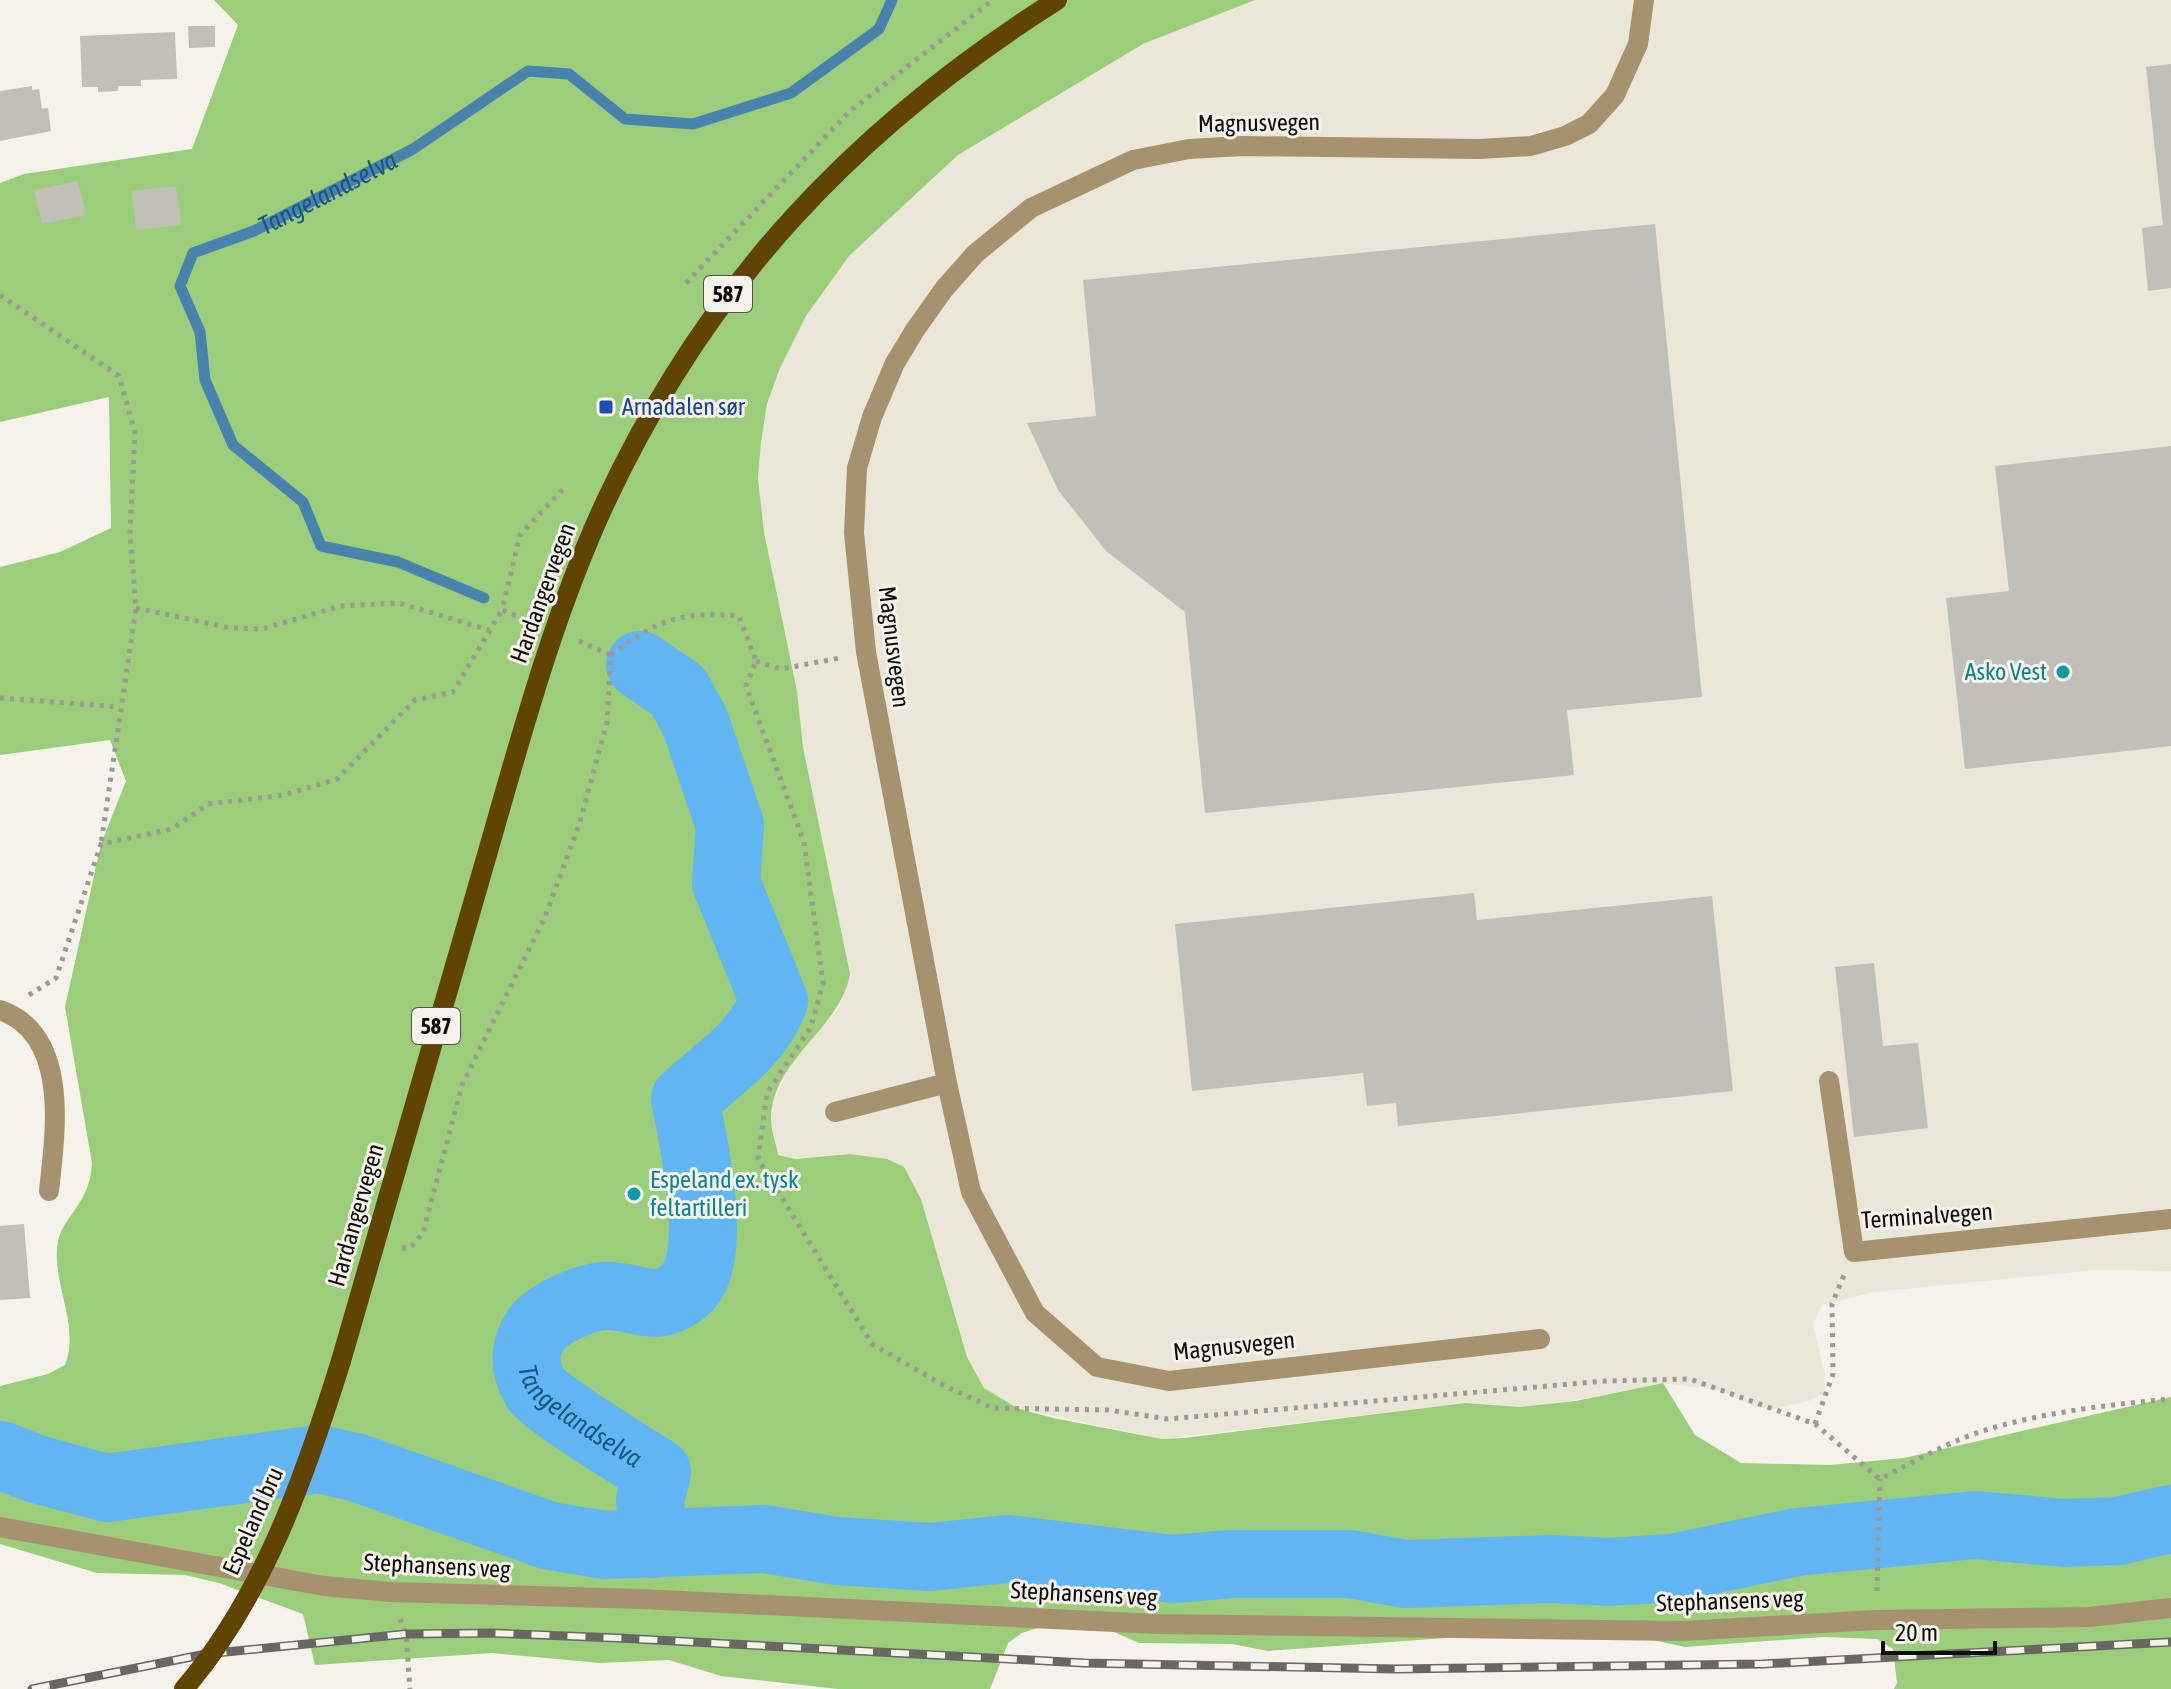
<svg xmlns="http://www.w3.org/2000/svg" width="2171" height="1689" viewBox="0 0 2171 1689" font-family="'Asap Condensed',sans-serif">
	<rect width="100%" height="100%" fill="#f4f2eb"/>
	<path fill="#eae7d8" d="M1255,0H2171V1271L2094,1270L1874,1292L1822,1305L1813,1324L1825,1375L1824,1393L1809,1401L1773,1409L1755,1407L1718,1390L1663,1383L1565,1402L1520,1407L1465,1403L1162,1439L1017,1408L984,1388L967,1357L921,1199L887,1159L850,1154L796,1159L778,1155L771,1122L773,1103L789,1067L838,1009L850,974L803,747L797,691L764,532L758,478L761,442L767,404L780,368L806,316L849,256L958,155L1143,44Z"/>
	<path fill="#9ccd7a" d="M214,0H1255L1143,44L958,155L849,256L806,316L780,368L767,404L761,442L758,478L764,532L797,691L803,747L850,974C840,1030 773,1058 771,1118C771,1130 776,1143 778,1155L796,1159L850,1154L887,1159L904,1167L921,1199L967,1357L984,1388L1017,1408L1053,1418L1162,1439L1184,1438L1465,1403L1520,1407L1576,1401L1663,1383L1695,1435L1741,1463L1830,1465L1904,1458L2171,1397V1689H1894L1897,1683L1893,1649L1877,1639L1823,1637L1685,1647L1630,1635L1549,1639L1487,1635L1268,1651L1232,1644L1139,1643L1089,1621L1054,1623L1022,1633L1008,1643L990,1689H838L721,1676L669,1660L600,1663L492,1653L315,1665L303,1614L219,1583L185,1575L97,1573L0,1544V1386L48,1374L65,1365C80,1328 54,1288 57,1248C59,1217 90,1207 92,1163L65,1007L101,844L126,781L110,740L0,755V567L60,552L111,528L109,397L0,422V183L24,174L192,149L238,25Z"/>
	<g fill="none" stroke-linecap="round" stroke-linejoin="round">
		<path stroke="#4783ad" stroke-width="11" id="s1" d="M484,598L398,562L321,546L303,502L233,445L205,380L200,332L180,286L193,253L254,231L413,149L528,71L569,74L625,119L693,124L791,93L879,29L892,0"/>
		<g stroke="#60b5f2" stroke-width="68">
			<path id="s2" d="M640,665L678,691L695,722L730,825L726,883L774,1001C757,1045 719,1068 685,1099C693,1140 721,1260 685,1290C654,1316 636,1294 604,1296C585,1297 550,1313 538,1327C523,1347 523,1368 536,1389C545,1403 637,1459 657,1472L650,1501L654,1544"/>
			<path d="M0,1455L36,1469L107,1488L318,1459L355,1467L550,1536L605,1545L765,1539L837,1551L930,1557L1007,1549L1173,1569L1233,1564H1350L1405,1574L1551,1569L1609,1572L1672,1568L1797,1542L1975,1525L2065,1533L2118,1531L2171,1519"/>
		</g>
	</g>
	<path fill="#c0bfb8" d="M188,26H215V47L189,48Z
		M175,32L177,79L141,80V86H118V91L98,92V87H82L80,36Z
		M2171,64V288L2148,291L2142,228L2163,225L2146,67Z
		M32,86V90L39,89L42,109L48,108L51,131L0,141V91Z
		M78,181L86,215L42,224L34,190Z
		M176,186L181,225L136,230L132,191Z
		M1655,224L1702,697L1567,710L1574,775L1205,813L1185,612L1106,551L1058,490L1027,423L1096,416L1083,280Z
		M2171,446V746L1965,769L1946,598L2009,591L1995,466Z
		M1474,893L1477,920L1712,896L1733,1091L1398,1126L1396,1103L1367,1106L1363,1073L1192,1091L1175,924Z
		M1874,963L1883,1046L1918,1043L1928,1128L1854,1137L1835,967Z
		M24,1224L30,1298L0,1300V1226Z"/>
	<g fill="none" stroke-linecap="round" stroke-linejoin="round">
		<path stroke="#9b9a95" stroke-width="5" stroke-dasharray="4 6" stroke-linecap="butt" d="M686,283L849,112L993,0
			M0,295L119,376L135,432L130,533L136,608L101,844
			M136,608L231,628L262,629L340,606L399,603L489,630
			M525,619L502,610L520,535L566,486
			M579,641L611,655
			M756,661L781,669L840,658
			M0,698L120,707
			M29,995L56,978L101,844L172,829L208,804L284,795L337,779L415,700L453,692L502,610
			M402,1248H410L423,1233L462,1085L545,917L580,822L607,722L611,655C657,620 681,611 739,616L756,661L746,686L804,842L823,983L811,1027L767,1093L758,1159L872,1344L943,1385L993,1408L1108,1410L1168,1419L1605,1381L1690,1379L1815,1424L1880,1479C1919,1459 1957,1437 1999,1426C2055,1411 2114,1404 2171,1399
			M1815,1424L1833,1374L1832,1304L1844,1275
			M1877,1591L1880,1479
			M400,1619L406,1634L410,1689"/>
		<path stroke="#a6926f" stroke-width="20" d="M1829,1081L1854,1252L2171,1219
			M835,1112L947,1083
			M1540,1339L1169,1381L1097,1367L1035,1313L971,1192L947,1083L866,652L854,533L857,468L872,417L895,363L915,330L944,289L975,254L1031,208L1133,160L1189,149L1242,146L1479,149L1531,146L1565,136L1589,124L1615,95L1638,44L1644,0"/>
		<path stroke="#a6926f" stroke-width="20" d="M0,1010C71,1035 55,1134 49,1191
			M0,1527L324,1586L391,1592L642,1599L1156,1624L1682,1631L1876,1620L2089,1617L2171,1608"/>
		<path stroke="#604404" stroke-width="20" d="M341,1361C387,1200 433,1039 480,879C517,752 550,621 606,501C708,283 855,128 1057,0"/>
		<defs>
			<path id="rail" d="M32,1689L206,1654L406,1634L492,1633L618,1638L1084,1663L1395,1669L1763,1664L2171,1642"/>
		</defs>
		<use href="#rail" stroke="#686763" stroke-width="9"/>
		<use href="#rail" stroke="#f4f2eb" stroke-width="6" stroke-dasharray="18" stroke-linecap="butt"/>
		<path stroke="#604404" stroke-width="20" d="M184,1689C264,1596 305,1476 341,1361"/>
	</g>
	<rect fill="#1a4fb4" stroke="#f4f2eb" stroke-width="3" x="598" y="399" width="16" height="16" rx="4"/>
	<g fill="#0f9aa8" stroke="#f4f2eb" stroke-width="3">
		<circle cx="2063" cy="672" r="8"/>
		<circle cx="634" cy="1194" r="8"/>
	</g>
	<g text-anchor="middle" stroke-width="6" stroke-linejoin="round" paint-order="stroke">
		<g fill="#f4f2eb" stroke="#53524e" stroke-width="2">
			<rect x="704" y="276" width="48" height="36" rx="6"/>
			<rect x="412" y="1008" width="48" height="36" rx="6"/>
		</g>
		<g font-size="22" font-weight="bold" fill="#0e0e0b">
			<text x="728" y="302">587</text>
			<text x="436" y="1034">587</text>
		</g>
		<g font-size="24" fill="#0e0e0b" stroke="#f4f2eb">
			<text transform="translate(1259 123) rotate(-1)" y="8">Magnusvegen</text>
			<text transform="translate(543 593) rotate(-70)" y="8">Hardangervegen</text>
			<text transform="translate(894 647) rotate(83)" y="8">Magnusvegen</text>
			<text transform="translate(356 1215) rotate(-74)" y="8">Hardangervegen</text>
			<text transform="translate(1927 1216) rotate(-4)" y="8">Terminalvegen</text>
			<text transform="translate(1234 1346) rotate(-6)" y="8">Magnusvegen</text>
			<text transform="translate(253 1521) rotate(-66)" y="8">Espeland bru</text>
			<text transform="translate(437 1566) rotate(3)" y="8">Stephansens veg</text>
			<text transform="translate(1084 1594) rotate(3)" y="8">Stephansens veg</text>
			<text transform="translate(1730 1601) rotate(-2)" y="8">Stephansens veg</text>
		</g>
		<g font-size="24" fill="#164399" stroke="#f4f2eb" text-anchor="start">
			<text x="622" y="415">Arnadalen sør</text>
		</g>
		<g font-size="24" fill="#0d838f" stroke="#f4f2eb" text-anchor="end">
			<text x="2047" y="680">Asko Vest</text>
			<text x="650" y="1188" text-anchor="start">Espeland ex. tysk<tspan x="650" dy="28">feltartilleri</tspan></text>
		</g>
		<g font-size="26" font-style="italic" fill="#18577f" stroke="#f4f2eb">
			<text dy="9" stroke="none"><textPath href="#s1" startOffset="662">Tangelandselva</textPath></text>
			<text dy="9" stroke="none"><textPath href="#s2" startOffset="982">Tangelandselva</textPath></text>
		</g>
	</g>
	<path d="M1883 1641v12h112v-12" fill="none" stroke="#0e0e0b" stroke-width="4"/>
	<text x="1895" y="1641" font-size="24" fill="#0e0e0b" stroke="#f4f2eb" stroke-width="6" paint-order="stroke">20 m</text>
</svg>
